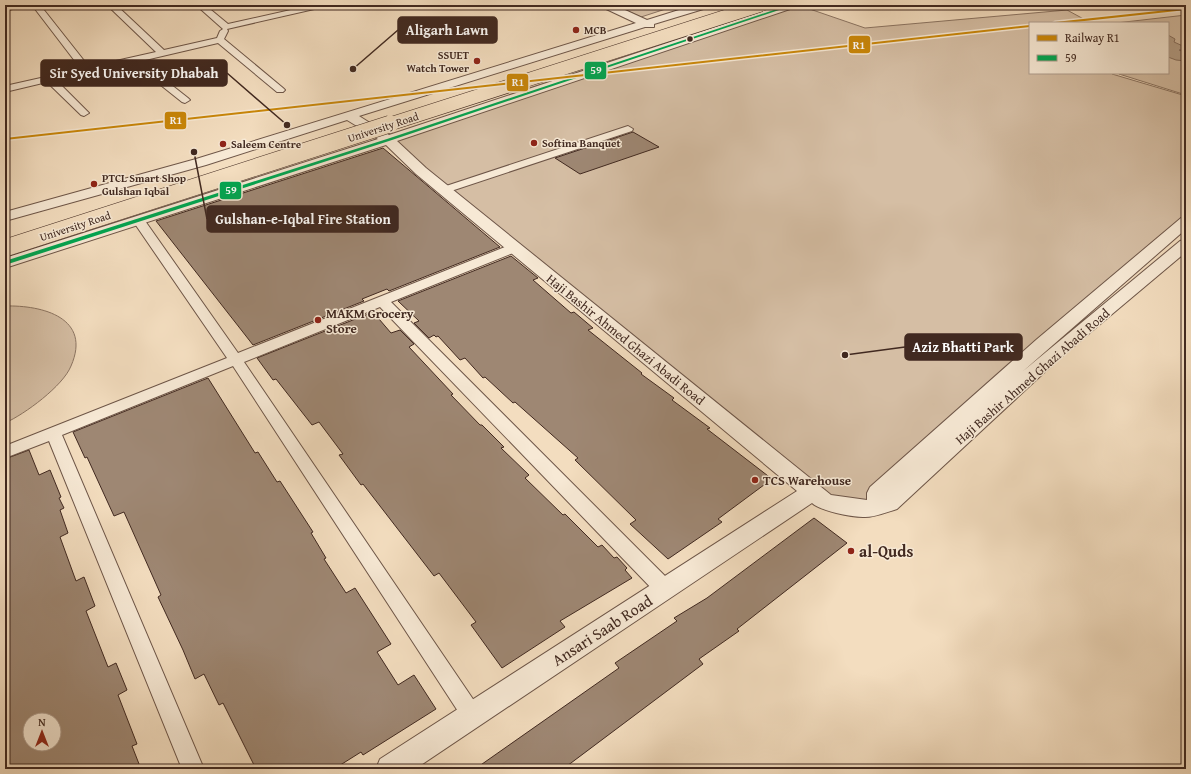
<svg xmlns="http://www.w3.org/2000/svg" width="1191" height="774" viewBox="0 0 1191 774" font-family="'Gentium Book Plus',serif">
	<rect width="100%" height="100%" fill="#f3ddbf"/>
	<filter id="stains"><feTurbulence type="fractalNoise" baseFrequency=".005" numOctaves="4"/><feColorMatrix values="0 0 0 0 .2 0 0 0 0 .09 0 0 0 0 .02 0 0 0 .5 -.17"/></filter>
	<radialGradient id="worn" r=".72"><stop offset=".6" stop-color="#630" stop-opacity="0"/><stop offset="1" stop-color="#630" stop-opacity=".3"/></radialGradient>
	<path fill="#d5bea4" stroke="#8b7462" d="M615,5H678L641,17Z
		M792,5H798L865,28L1067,10L1091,23H1030V73H1114L1112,74L1186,96V218L889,503L864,509L814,492L386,141Z
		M1186,15V95L1119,74L1168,73V23H1116Z
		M5,306C43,305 92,318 71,366C63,386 25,414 5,423Z"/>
	<path fill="#b6a089" stroke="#87705f" d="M1168,35L1175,39L1174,42L1185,47L1186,50H1179L1186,53V61L1176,60L1168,57Z"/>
	<path fill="#9e8773" stroke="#412920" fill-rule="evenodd" d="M633,132L659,147L580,174L555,158Z
		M383,148L500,247L389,291L387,289L362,299L364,301L253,345L156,221Z
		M511,256L538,278L533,280L571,313L574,312L593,328L588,330L642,373L641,374L674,398L672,400L710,428L707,429L772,479L718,519L722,522L668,559L630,524L636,520L575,460L578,458L515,402L513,403L485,377L483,378L465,358L460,360L438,336L436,337L434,335L429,338L414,323L419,321L398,301Z
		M373,312L391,333L400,330L414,344L409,347L453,394L451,395L480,425H482L504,447L501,448L529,475L525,478L563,515L565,514L598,547L602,545L614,558L617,557L627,568L625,570L632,578L560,621L565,627L502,668L471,625L476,622L439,573L434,576L363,484L361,485L339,455L343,454L319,422L312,425L276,379L273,380L257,358Z
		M208,378L255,453L258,452L277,482L280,481L313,532L311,533L326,558L324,559L346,593L355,588L391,644L377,652L398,685L414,675L436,709L363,755L361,752L334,769H256L223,703L219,705L204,674L195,679L183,650L158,597L161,595L124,512L114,516L87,457L85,458L73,432Z
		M29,450L39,475L50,470L61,497L59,498L64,508L60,510L68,533L60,537L76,581L84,577L95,606L86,611L108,667L116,663L127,690L118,695L137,744L132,746L141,769H5V459ZM30,720H54V744H30Z
		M814,518L847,543L737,629L739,631L699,659L703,664L563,769H475L619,668L615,663L677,621L674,618L707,598Z"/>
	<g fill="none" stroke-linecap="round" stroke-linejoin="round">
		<defs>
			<path id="minor" d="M32,5H40L89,67L156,52L107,5H116L164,50L217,38L220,31L223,29L196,5H205L228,24L313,5H327L323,7L227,29L228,31L224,39L283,88L285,90L283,92H277L218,43L141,61L188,98L190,100L185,103L182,102L133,63L56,80L89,113L84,116L81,115L47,82L5,92V86L81,69Z
				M628,126L633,129L632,131L448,192H440L438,190L440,188Z
				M139,217L143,218L238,353L510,245H518L520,248L518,251L391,302L672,583L674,589L672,595L665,597L658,595L380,307L244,362L479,708L483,715L479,722L472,725L465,722L233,366L62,435L204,769H182L49,441L5,458V446L227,358L133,221L135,218Z"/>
			<path id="tertiary" d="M5,5H21L20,7L5,11Z
				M601,5H614L647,20L695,5H711L710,7L654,24V27H645L359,116L389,135L782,5H797L796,7L397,141L426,168L831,495L867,500V493L870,487L1036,340L1181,218L1186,216V229L1022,372L1180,241L1186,239V252L1061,357L897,509C887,512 873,518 863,517C851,517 821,511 812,503L415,769H376L380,759L797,491L416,174L386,145L5,268V258L378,139L347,120L206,165L5,221V212L196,159L636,23L602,7Z"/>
		</defs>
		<use href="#minor" stroke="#6e5648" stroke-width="2"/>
		<use href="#tertiary" stroke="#6e5648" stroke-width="2"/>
		<use href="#minor" fill="#f7e9d5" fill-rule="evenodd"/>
		<use href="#tertiary" fill="#f7e9d5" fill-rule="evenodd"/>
		<defs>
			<path id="primary-bridge-far1" d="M387,125L761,5"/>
			<path id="primary-bridge" d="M5,248L390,124"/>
		</defs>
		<use href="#primary-bridge-far1" stroke="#412920" stroke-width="14" stroke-linecap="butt"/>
		<use href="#primary-bridge" stroke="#412920" stroke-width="18" stroke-linecap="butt"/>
		<use href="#primary-bridge-far1" stroke="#f3ddbf" stroke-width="13"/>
		<use href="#primary-bridge" stroke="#f3ddbf" stroke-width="17"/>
		<defs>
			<path id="bus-1" d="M789,5H794L389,141L5,265V261L387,139Z"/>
		</defs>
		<use href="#bus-1" stroke="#f7e9d5" stroke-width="3"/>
		<use href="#bus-1" fill="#00a651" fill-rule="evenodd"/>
		<defs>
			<path id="rail-1" d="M1186,8V10L1066,23H1053L1055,22Z
				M1030,25V27L5,140V138Z"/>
		</defs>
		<use href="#rail-1" stroke="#f7e9d5" stroke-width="3"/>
		<use href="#rail-1" fill="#ca8708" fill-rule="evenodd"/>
	</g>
	<g fill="#8f2418" stroke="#f7e9d5" stroke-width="1.5">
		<circle cx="576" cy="30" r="4"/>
		<circle cx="477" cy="61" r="4"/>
		<circle cx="534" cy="143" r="4"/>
		<circle cx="223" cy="144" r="4"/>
		<circle cx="94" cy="184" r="4"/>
		<circle cx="318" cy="320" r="4"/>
		<circle cx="755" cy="480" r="4"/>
		<circle cx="851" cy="551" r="4"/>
	</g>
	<circle fill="#412920" stroke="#f7e9d5" stroke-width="1.5" cx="690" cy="39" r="3.5"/>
	<g text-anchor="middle" stroke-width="3" stroke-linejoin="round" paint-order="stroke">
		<g font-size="11" font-weight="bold" fill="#412920" stroke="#f7e9d5" text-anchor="start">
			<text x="584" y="34">MCB</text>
			<text x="469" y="59" text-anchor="end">SSUET<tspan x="469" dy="13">Watch Tower</tspan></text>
			<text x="542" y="147">Softina Banquet</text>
			<text x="231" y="148">Saleem Centre</text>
			<text x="102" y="182">PTCL Smart Shop<tspan x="102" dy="13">Gulshan Iqbal</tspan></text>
		</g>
		<g font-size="11" fill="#412920" stroke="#f7e9d5">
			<text transform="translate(383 127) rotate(-18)" y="4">University Road</text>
			<text transform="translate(75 226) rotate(-18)" y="4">University Road</text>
		</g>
		<g font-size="13" font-weight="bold" fill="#412920" stroke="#f7e9d5" text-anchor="start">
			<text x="326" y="318">MAKM Grocery<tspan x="326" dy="15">Store</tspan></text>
			<text x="763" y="485">TCS Warehouse</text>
		</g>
		<g font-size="13" fill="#412920" stroke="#f7e9d5">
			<text transform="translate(626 339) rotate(39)" y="5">Haji Bashir Ahmed Ghazi Abadi Road</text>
			<text transform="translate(1032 376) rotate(-41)" y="5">Haji Bashir Ahmed Ghazi Abadi Road</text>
		</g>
		<g font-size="16" font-weight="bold" fill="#412920" stroke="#f7e9d5" text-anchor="start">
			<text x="859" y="557">al-Quds</text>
		</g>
		<g font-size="16" fill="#412920" stroke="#f7e9d5">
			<text transform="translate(602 630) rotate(-33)" y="6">Ansari Saab Road</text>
		</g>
	</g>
	<path fill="none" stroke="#412920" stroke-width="1.5" d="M353 69L398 30M287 125L227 73M194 152L207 219M845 355L905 347"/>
	<g fill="#412920" stroke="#f7e9d5" stroke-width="1.5">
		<circle cx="353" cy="69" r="4"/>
		<circle cx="287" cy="125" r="4"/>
		<circle cx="194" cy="152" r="4"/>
		<circle cx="845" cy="355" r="4"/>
	</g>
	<g fill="#412920" stroke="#412920" stroke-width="1.5">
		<rect x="398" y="17" width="99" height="26" rx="4"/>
		<rect x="41" y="60" width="186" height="26" rx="4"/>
		<rect x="207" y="206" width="191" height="26" rx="4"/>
		<rect x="905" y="334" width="117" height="26" rx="4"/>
	</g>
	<g font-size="14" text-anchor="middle" font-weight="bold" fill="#fff">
		<text x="447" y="35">Aligarh Lawn</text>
		<text x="134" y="78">Sir Syed University Dhabah</text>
		<text x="303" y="224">Gulshan-e-Iqbal Fire Station</text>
		<text x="963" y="352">Aziz Bhatti Park</text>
	</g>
	<g stroke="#f7e9d5" stroke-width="1.5">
		<rect x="848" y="35" width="23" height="19" rx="4" fill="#ca8708"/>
		<rect x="584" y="61" width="23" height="19" rx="4" fill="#00a651"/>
		<rect x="506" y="73" width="23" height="19" rx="4" fill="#ca8708"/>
		<rect x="164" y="111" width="23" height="19" rx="4" fill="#ca8708"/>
		<rect x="219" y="181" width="23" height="19" rx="4" fill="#00a651"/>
	</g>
	<g font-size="11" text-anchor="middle" font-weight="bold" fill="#fff">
		<text x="859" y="49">R1</text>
		<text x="596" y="74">59</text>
		<text x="518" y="86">R1</text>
		<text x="176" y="124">R1</text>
		<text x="231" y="194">59</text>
	</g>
	<rect width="1191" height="774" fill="none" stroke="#f3ddbf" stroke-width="20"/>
	<rect x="6" y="6" width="1179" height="762" fill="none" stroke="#412920" stroke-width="2"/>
	<rect x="10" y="10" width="1171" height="754" fill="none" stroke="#412920"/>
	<rect x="1029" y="22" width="140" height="52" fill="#f7e9d5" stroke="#ae9c8d"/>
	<rect x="1037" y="35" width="20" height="6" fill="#ca8708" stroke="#ae9c8d"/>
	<text x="1065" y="42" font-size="12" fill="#412920">Railway R1</text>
	<rect x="1037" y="55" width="20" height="6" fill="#00a651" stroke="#ae9c8d"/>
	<text x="1065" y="62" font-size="12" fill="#412920">59</text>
	<g transform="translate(42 732)"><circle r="19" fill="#f7e9d5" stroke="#ae9c8d"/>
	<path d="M0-3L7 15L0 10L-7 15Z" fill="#8f2418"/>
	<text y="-6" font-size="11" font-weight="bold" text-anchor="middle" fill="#412920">N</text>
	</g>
	<rect width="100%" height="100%" filter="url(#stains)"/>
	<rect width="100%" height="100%" fill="url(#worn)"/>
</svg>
